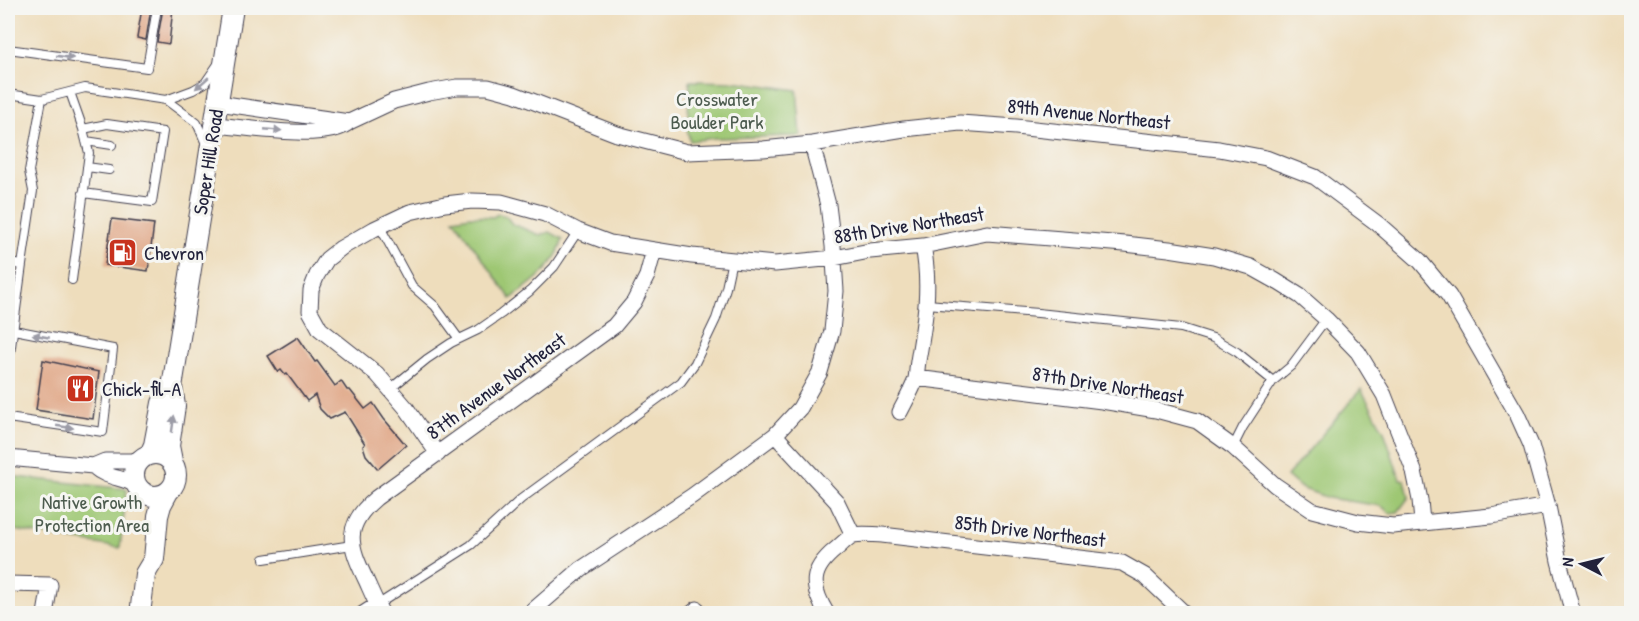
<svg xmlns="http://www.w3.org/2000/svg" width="1639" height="621" viewBox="0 0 1639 621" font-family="'Patrick Hand',sans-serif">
	<rect width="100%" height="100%" fill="#f6f6f2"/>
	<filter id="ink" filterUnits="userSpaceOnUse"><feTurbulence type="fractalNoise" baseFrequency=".0167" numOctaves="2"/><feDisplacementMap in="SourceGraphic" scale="12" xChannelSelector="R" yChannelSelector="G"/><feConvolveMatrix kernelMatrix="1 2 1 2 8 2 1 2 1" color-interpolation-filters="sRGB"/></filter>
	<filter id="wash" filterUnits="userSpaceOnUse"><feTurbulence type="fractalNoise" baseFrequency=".008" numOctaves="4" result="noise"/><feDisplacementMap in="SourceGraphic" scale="24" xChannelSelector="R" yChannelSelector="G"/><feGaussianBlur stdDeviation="1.35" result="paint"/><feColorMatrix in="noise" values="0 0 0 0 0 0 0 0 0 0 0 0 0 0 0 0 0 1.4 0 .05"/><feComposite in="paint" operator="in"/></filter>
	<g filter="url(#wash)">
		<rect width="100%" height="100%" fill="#eeddbc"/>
		<path fill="#9ec773" stroke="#607457" stroke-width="1.5" d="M690,81L740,82L797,90L801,136L715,138L690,141L687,130Z
			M498,214L506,216L512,224L540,235L550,232L563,239C554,270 534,280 511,299L454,219L470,216L493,217Z
			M1361,389L1384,431L1400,479L1405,480L1409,497L1398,512L1390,513L1381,506L1328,498L1301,488L1287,476Z
			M8,476L127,489L120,548L14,530L8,533Z"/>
		<g id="blocks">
			<path fill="#de9f7c" d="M142,8H151L146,40L137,38Z
				M163,8H173L169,44L157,42Z
				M112,219L154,224L148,271L105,265Z
				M298,337L315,362L317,361L335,386L341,381L347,390H350L365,409L373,403L384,419L406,445L378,469L366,455L363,446L365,444L345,412L330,419L320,409L315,395L307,401L287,374L285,375L281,370L278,372L268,356Z
				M43,360L99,372L93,419L36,410Z"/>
		</g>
	</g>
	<g filter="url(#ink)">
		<use href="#blocks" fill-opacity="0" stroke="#413e4e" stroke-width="1.5"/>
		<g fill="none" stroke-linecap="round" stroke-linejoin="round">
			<defs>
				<path id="service" d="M8,49L147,68L157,8
					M70,92L83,129L89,153L72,280
					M8,94L42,99L85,88L166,100L193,90L205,83L218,64
					M166,100L197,123L206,144
					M86,141L112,145
					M87,167L109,170
					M83,193L152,202L163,132L107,124L83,129
					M380,227L412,286L435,306L459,339
					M8,263L22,265L33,191L29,171L42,99
					M927,304L1038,313L1181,328L1213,338L1237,352L1273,381
					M8,369L22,265
					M390,389L427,359L451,343L478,330L501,314L530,291L554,267L578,231
					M8,418L103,432L113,349L14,330
					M1233,447L1243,427L1273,381L1291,366L1326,319
					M264,559L352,545
					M377,605L471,545L521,499L681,382L695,363L716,319L726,288L732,260"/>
				<path id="minor" d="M218,103L349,122
					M215,125C245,127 328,142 349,122L394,101L429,92L457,87H488L514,94L617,134L687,152L763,149L812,144L904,129L960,123L1016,127L1219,149L1266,158L1315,177L1378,224L1420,261L1449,296L1517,414L1531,445L1548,506L1559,561L1573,614
					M916,378L1102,401L1156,410L1197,421L1233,447L1275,485L1312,510L1358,522L1393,526L1491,516L1548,506
					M900,412C905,402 912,390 916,379C917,373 917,367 918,361C925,320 931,287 923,246
					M775,435L837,502L853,535
					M438,454L407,409L377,374L320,329L310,311L311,290L317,275L327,259L341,248L374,229L410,212L445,204L472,201L501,202L545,214L578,231L610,243L692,256L775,264L834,258L870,251L923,246L987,233L1125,244L1169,249L1214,256L1251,267L1276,281L1300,296L1326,319L1358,352L1384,395L1414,471L1420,500L1422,522
					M8,458L93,466
					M93,466L105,461H131L141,459
					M93,466C108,479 119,476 136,485
					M8,584L50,585L45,614
					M363,614L377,605
					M382,614C376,603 371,591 366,580C349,545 343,526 376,498L614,326L634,302L647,276L654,250
					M529,614L581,569L692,496L775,435L800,408L820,372L832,331L836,291L833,246L828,205L812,144
					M691,614L697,609
					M827,614C810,586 810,570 836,549C841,545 848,537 854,535C862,533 874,535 882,535L1122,563L1145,576L1185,614"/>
				<path id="tertiary" d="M134 475a21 21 0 1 1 42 0a21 21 0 1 1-42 0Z
					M150,454L154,445L162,403L172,387
					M172,461L169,446L175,406L172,387L233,8
					M140,614L145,574L154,559L158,516L161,505L168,492"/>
			</defs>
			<use href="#service" stroke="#413e4e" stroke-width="10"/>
			<use href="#minor" stroke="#413e4e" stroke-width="17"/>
			<use href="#tertiary" stroke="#413e4e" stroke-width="22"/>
			<use href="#service" stroke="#fff" stroke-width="8"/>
			<use href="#minor" stroke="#fff" stroke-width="15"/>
			<use href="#tertiary" stroke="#fff" stroke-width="20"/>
		</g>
		<defs><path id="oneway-solid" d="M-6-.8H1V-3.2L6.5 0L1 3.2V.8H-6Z" transform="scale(1.5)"/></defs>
		<g fill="#9c9ca7">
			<use href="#oneway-solid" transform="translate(65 57) rotate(8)"/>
			<use href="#oneway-solid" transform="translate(202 83) rotate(139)"/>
			<use href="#oneway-solid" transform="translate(273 130) rotate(5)"/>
			<use href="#oneway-solid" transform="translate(41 336) rotate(-169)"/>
			<use href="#oneway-solid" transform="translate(173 424) rotate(-82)"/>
			<use href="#oneway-solid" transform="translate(65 427) rotate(8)"/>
		</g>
	</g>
	<defs>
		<symbol id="fuel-square" viewBox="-11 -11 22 22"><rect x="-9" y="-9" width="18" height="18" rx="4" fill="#c8321e" stroke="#f6f6f2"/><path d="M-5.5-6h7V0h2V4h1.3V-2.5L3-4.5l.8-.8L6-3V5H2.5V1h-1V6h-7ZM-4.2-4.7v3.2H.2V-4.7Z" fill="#fff"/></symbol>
		<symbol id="restaurant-square" viewBox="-11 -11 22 22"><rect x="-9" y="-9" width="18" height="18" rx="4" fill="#c8321e" stroke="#f6f6f2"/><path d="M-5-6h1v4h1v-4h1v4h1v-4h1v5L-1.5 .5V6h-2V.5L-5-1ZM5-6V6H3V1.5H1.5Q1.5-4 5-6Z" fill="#fff"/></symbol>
	</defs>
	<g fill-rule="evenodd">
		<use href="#fuel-square" x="106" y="236" width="33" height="33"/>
		<use href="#restaurant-square" x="64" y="372" width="33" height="33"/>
	</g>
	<g text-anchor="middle" stroke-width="6" stroke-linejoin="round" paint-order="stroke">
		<g font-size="20" fill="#4d5c4f" stroke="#f6f6f2">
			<text x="717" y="106">Crosswater<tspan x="717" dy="23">Boulder Park</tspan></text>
			<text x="92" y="509">Native Growth<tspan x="92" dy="23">Protection Area</tspan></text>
		</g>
		<g font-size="20" fill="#22223b" stroke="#f6f6f2">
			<text transform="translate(1089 114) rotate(6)" y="7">89th Avenue Northeast</text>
			<text transform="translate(208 162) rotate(-81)" y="7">Soper Hill Road</text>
			<text transform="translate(909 225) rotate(-9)" y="7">88th Drive Northeast</text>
			<text transform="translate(1108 385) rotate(9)" y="7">87th Drive Northeast</text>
			<text transform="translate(496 386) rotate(-36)" y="7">87th Avenue Northeast</text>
			<text transform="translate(1030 531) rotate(7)" y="7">85th Drive Northeast</text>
		</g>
		<g font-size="20" fill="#22223b" stroke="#f6f6f2" text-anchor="start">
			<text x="144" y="260">Chevron</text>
			<text x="102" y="396">Chick-fil-A</text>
		</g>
	</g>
	<rect width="1639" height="621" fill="none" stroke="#f6f6f2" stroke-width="30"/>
	<g transform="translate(1582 564) rotate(277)" stroke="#f6f6f2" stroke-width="4.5" paint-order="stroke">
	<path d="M0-4.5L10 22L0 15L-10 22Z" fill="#22223b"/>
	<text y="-9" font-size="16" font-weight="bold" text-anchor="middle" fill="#22223b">N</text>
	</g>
</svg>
